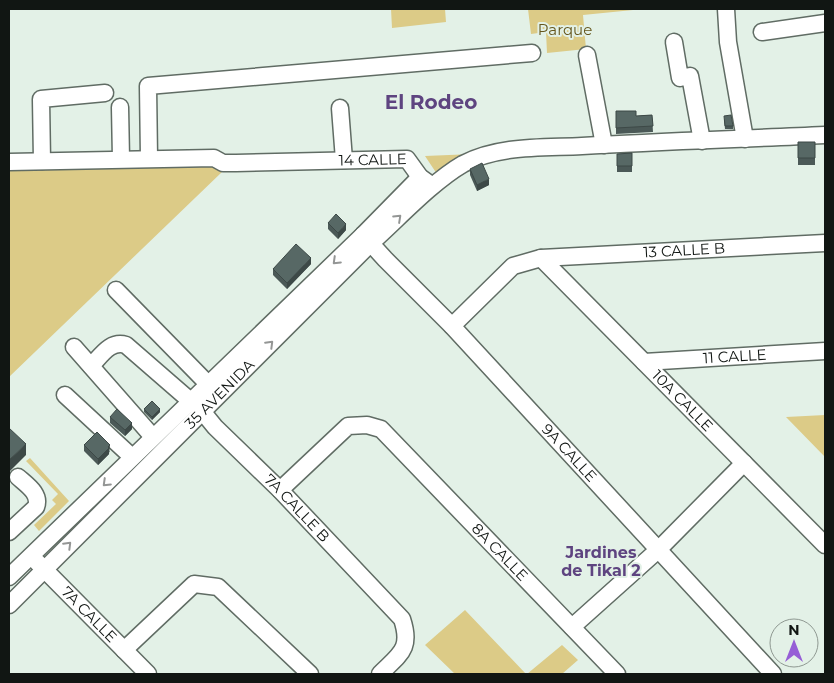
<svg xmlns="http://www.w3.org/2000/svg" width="834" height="683" viewBox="0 0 834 683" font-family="Montserrat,sans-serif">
	<rect width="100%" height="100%" fill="#e3f1e7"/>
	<path fill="#dccb87" d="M391,9H445L446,22L392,28Z
		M528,9H633V10L583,15L586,49L547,53L546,32L531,34Z
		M473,154L437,174L425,156Z
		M210,162L222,172L9,377V167Z
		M825,415V457L786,417Z
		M30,458L69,501L39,531L34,525L56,504L52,500L58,494L26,461Z
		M465,610L526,674H455L425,645Z
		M562,645L578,660L562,674H527Z"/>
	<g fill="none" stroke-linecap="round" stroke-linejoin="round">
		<defs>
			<g id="minor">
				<path d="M726,9L728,42L745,139"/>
				<path d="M762,32L825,23"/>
				<path d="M674,42L680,78L690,76L702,141"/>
				<path d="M587,55L604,145"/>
				<path d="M120,107L121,159"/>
				<path d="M340,108L344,160"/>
				<path d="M149,158L148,86L532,53"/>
				<path d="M42,161L41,99L105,93"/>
				<path id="s1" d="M9,162L214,158L223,163H236L407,159L420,177L427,182"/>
				<path id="s2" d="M363,235L385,259L452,326L773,674"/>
				<path id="s3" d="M541,258L825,545"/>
				<path d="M116,290L208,384"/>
				<path id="s4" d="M452,326L513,266L541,258L825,243"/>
				<path d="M74,347L153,437"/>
				<path id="s5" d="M644,362L825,351"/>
				<path id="s6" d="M91,366C101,356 110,340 126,345L202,411L215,427L280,490L402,619C412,649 400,654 380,674"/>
				<path d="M65,395L132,457"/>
				<path id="s7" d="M280,490L348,426L367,425L381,429L617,674"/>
				<path d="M9,532L36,507C41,494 27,485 18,477"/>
				<path id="s8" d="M37,562L148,674"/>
				<path d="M9,577L363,235L420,177"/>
				<path id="s9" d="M9,605L371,243C398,219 432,182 463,164C499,145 543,148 582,146C663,141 744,139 825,135"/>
				<path d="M572,627L658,550L744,463"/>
				<path d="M124,650L194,584L218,587L310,674"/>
			</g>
		</defs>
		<use href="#minor" stroke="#606c64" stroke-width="19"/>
		<use href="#minor" stroke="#fff" stroke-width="16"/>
	</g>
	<path fill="#4b5957" d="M616,111L636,116L652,115L653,132L616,134Z
		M724,119L733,126V129H725Z
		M798,142H815V165H798Z
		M632,153V172H617V154Z
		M470,169L489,185L477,191L470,175Z
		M328,223L346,230L338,239L328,229Z
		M311,264L287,289L273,275V269Z
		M144,409L160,412L152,420L144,412Z
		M110,417L132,429L125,436L110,423Z
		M84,445L110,451L109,452V454L98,465L84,451Z"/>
	<path fill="#3d4947" d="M489,179V185L477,191V185Z
		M346,224V230L338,239V233Z
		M311,258V264L287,289V283Z
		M160,409V412L152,420V417Z
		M132,423V429L125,436V430Z
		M26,444V455L9,472V460Z
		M110,445L109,454L98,465V459Z"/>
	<path fill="#576865" stroke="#3d4947" d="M616,111H636V116L652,115L653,126L616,128Z
		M731,115L733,126H725L724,116Z
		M798,142H815V158H798Z
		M632,153V166H617V154Z
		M482,163L489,179L477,185L470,169Z
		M336,214L346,224L338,233L328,223Z
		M296,244L311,258L287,283L273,269Z
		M152,401L160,409L152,417L144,409Z
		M117,409L132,423L125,430L110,417Z
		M9,428L26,444L9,460Z
		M97,432L110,445L108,447L109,448L98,459L84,445Z"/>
	<defs><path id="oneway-chevron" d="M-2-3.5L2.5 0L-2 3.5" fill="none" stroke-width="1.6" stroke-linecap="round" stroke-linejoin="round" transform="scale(1.25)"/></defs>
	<g stroke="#949695">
		<use href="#oneway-chevron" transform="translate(398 218) rotate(-43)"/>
		<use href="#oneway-chevron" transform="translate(336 261) rotate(136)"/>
		<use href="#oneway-chevron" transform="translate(270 344) rotate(-45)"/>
		<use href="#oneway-chevron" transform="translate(106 483) rotate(136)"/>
		<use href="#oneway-chevron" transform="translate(68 545) rotate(-45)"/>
	</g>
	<g text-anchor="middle" stroke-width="4" stroke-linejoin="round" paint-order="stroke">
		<g font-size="15" fill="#65561c" stroke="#e3f1e7">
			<text x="565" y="35">Parque</text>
		</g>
		<g font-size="15" fill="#111613" stroke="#e3f1e7">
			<text dy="5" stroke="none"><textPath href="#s1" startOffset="365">14 CALLE</textPath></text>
			<text dy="5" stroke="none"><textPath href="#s4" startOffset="258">13 CALLE B</textPath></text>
			<text dy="5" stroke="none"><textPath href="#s5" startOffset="91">11 CALLE</textPath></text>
			<text dy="5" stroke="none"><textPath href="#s9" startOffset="298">35 AVENIDA</textPath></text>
			<text dy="5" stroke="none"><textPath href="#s3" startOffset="201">10A CALLE</textPath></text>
			<text dy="5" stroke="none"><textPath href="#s2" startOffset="300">9A CALLE</textPath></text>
			<text dy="5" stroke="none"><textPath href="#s6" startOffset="280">7A CALLE B</textPath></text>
			<text dy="5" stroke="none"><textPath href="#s7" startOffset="298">8A CALLE</textPath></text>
			<text dy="5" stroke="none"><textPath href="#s8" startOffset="74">7A CALLE</textPath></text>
		</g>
		<g font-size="16" font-weight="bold" fill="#5e4480" stroke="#e3f1e7">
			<text x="601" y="558">Jardines<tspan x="601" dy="18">de Tikal 2</tspan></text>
		</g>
		<g font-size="20" font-weight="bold" fill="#5e4480" stroke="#e3f1e7">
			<text x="431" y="109">El Rodeo</text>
		</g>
	</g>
	<rect width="834" height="683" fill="none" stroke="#111613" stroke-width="20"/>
	<g transform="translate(794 643)"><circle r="24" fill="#e3f1e7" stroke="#8f9992"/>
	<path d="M0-4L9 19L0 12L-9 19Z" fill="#965ed6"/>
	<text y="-8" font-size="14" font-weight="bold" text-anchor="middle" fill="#111613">N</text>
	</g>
</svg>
